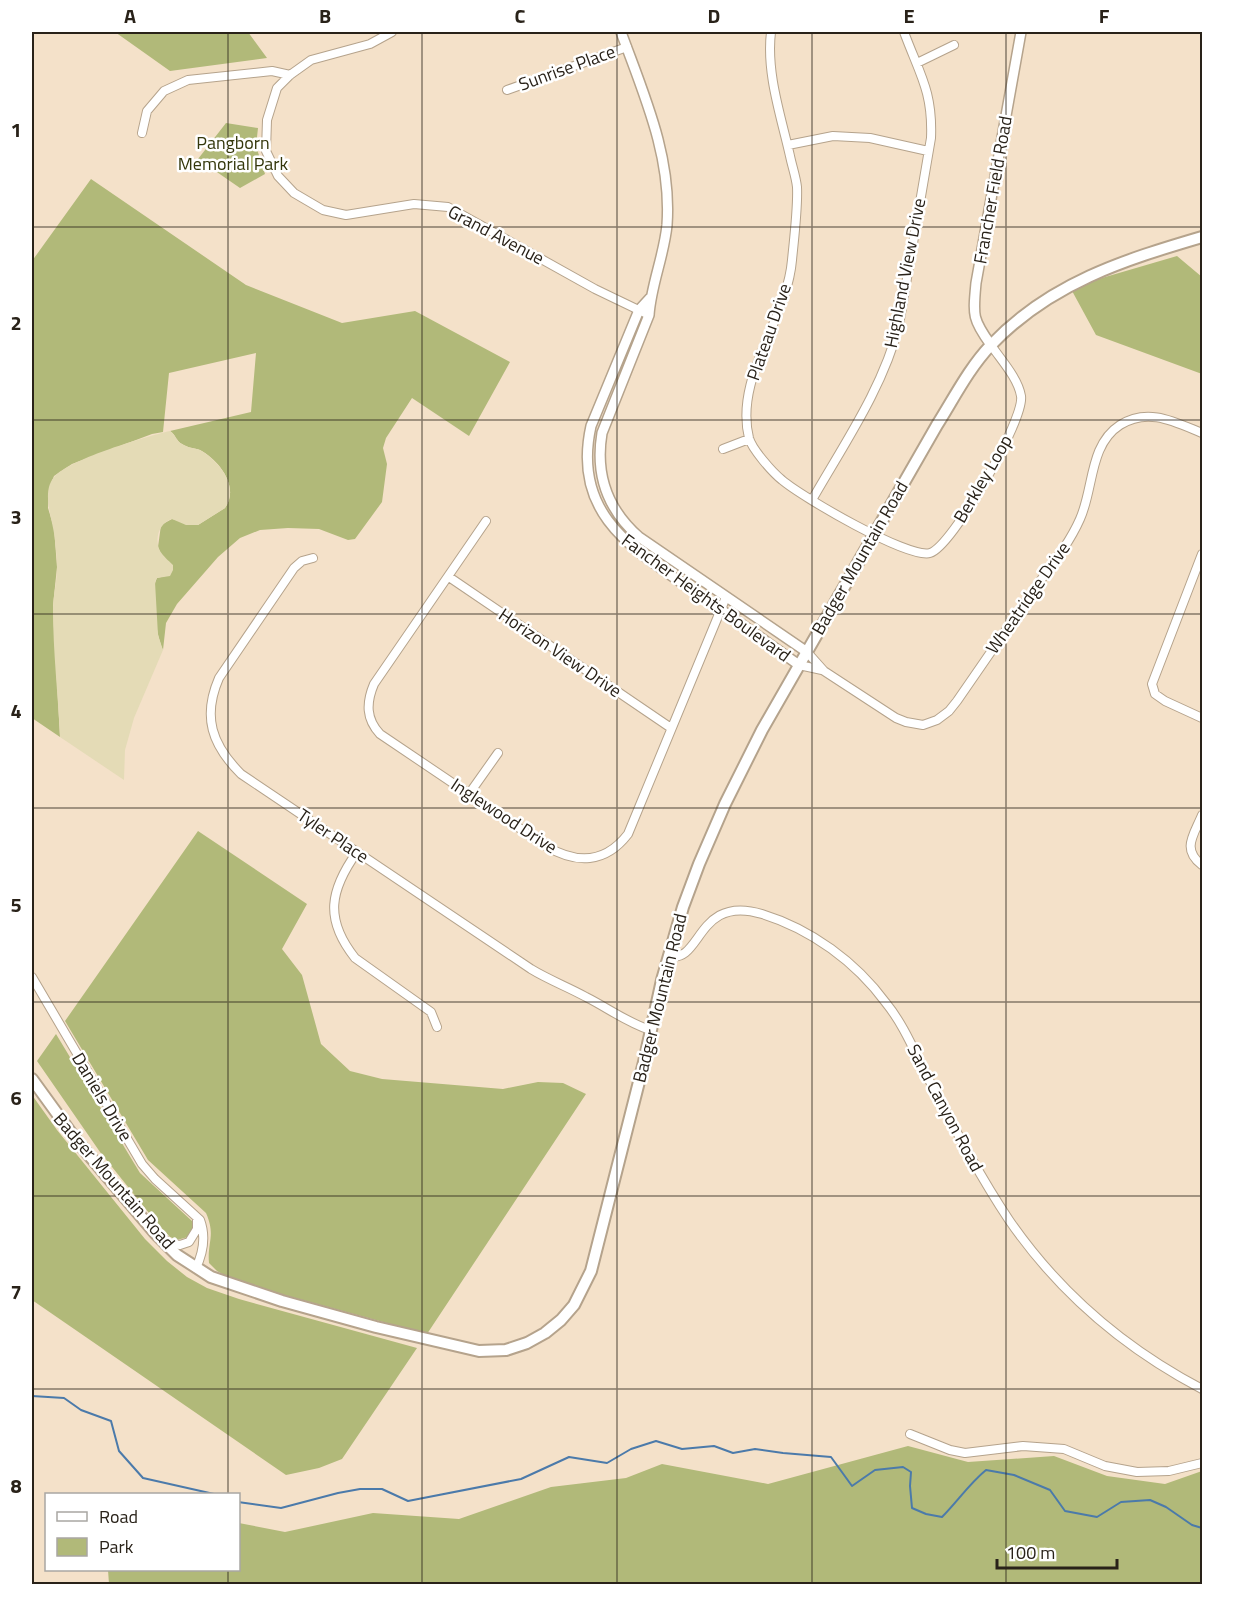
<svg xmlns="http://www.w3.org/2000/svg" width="1234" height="1616" viewBox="0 0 1234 1616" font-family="'Titillium Web',sans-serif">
	<rect width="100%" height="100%" fill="#f4e1c9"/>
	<path fill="#b1b979" d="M115,32H248L267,58L170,71Z
		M226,123L258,128L256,146L265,174L240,188L198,159Z
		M91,179L246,285L342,323L415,311L510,362L469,436L412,398L386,438L383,448L387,464L382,502L355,539L348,540L319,529L288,528L260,530L240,538L218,557L177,604L166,623L163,650C156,636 150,591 157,578L170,575L158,547L161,525L172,519L198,525L225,508C240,487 219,460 200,450C194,448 188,448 182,444C176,441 176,435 170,431L251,412L256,353L169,373L163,432L152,434L72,464L54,476L49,489L48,508L54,528L57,567L53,606L54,629L60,737L32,718V261Z
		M1177,256L1202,277V374L1096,335L1071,289L1095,280Z
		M198,831L307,904L282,949L302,975L321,1044L350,1071L382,1079L503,1089L538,1082L563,1083L586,1094L427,1334L273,1292L226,1276L217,1271L209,1263C207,1242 216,1236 206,1213L148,1160L65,1021Z
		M56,1034L140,1173L192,1221L193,1228L188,1237L177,1240L170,1237L157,1223L100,1152L37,1061Z
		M32,1095L57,1130L145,1239L167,1261L187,1277L207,1288L239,1299L417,1348L342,1459L319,1468L286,1475L32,1300Z
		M908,1446L968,1462L1054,1456L1107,1476L1165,1484L1202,1471V1584H109L108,1570H238L239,1523L285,1532L373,1513L459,1519L551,1487L626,1478L662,1464L768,1484Z"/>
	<path fill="#e4dbb6" d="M170,431C176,435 176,441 182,444C188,448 194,448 200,450C219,461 240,487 225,508L198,525H186L172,519C159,523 154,539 160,551C163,556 169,561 173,565V570L170,576L157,578L155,582L158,635L163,650L134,718L125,750L124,780L60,737C58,694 53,652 53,609C53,595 57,582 57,568C57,559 56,550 55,541C54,521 39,491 56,475C74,458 144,437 170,431Z"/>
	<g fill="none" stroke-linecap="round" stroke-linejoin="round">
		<path stroke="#4b7aaa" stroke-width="2" d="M32,1396L64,1398L81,1410L111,1421L119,1451L143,1478L214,1494
			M238,1502L281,1508L338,1493L360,1489H382L408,1501L521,1479L569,1457L607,1463L631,1449L656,1441L682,1449L714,1446L733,1453L755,1449L783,1453L831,1457L852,1486L875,1470L903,1467L911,1472L910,1486L912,1508L926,1514L942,1517C957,1502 969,1484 986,1470L1014,1475L1050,1490L1065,1511L1097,1517L1121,1502L1150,1500L1166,1507L1192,1525L1202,1528"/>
		<defs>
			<path id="minor" d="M392,32L370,44L311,60L290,75L277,88L267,120L266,151L278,176L294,193L323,210L346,215L414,204L448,207L595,289L649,315
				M771,32C766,73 781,116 790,156C792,166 796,177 797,187C798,208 794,239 792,260C787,320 734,377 749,438C752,449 772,472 782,480C802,497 908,559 930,553C952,547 1025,419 1021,396C1018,378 1001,360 991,345
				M917,63L954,45
				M507,90L627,47
				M142,133L147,111L164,91L188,80L272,71L290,75
				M788,145L833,136L870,138L928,151
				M723,449L749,439
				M812,500C844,444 883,388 899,325L931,138C933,91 919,73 904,32
				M486,521L374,684C366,703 366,719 380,734L546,846C576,864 605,864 628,834L726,597
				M1202,554L1152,684L1155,694L1165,701L1202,718
				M313,558L302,561L294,568L219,678C202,717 212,745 241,774L531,969C549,980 568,987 586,997C608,1008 626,1022 650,1030
				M449,577L671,728
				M807,652L824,671L896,718L906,722L923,725L937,720L949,711L957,701C983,663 1009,626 1035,588C1051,566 1069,544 1080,519C1094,488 1089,445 1120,425C1148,407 1175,422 1202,433
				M799,665L822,670
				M469,794L498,753
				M1202,815C1194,835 1181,849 1202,865
				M357,852C330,890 324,919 355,958L431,1012L437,1027
				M669,956C702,964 696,894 762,914C811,929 856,962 886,1003C904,1025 915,1053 928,1078C954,1127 979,1175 1009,1220C1060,1294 1124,1348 1202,1389
				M32,977L142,1164L155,1179L200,1220C206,1236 203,1253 196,1268
				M165,1243L180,1245L189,1242L197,1229V1220
				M910,1434L950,1450L965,1453L1023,1446L1064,1449L1105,1466L1137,1472L1169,1471L1202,1463"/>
			<path id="tertiary" d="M621,32C644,95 672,157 667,225C664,256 651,285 649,315L602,433C595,475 607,509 639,537L807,652
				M650,298L639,310L591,426C571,516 635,550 698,594C732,617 765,641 799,665
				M991,345C972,319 973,315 976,283L1021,32"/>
			<path id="secondary" d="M32,1079L77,1141L155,1233L177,1255L211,1277L282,1301L376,1327L479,1351L506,1350L527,1343L545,1333L561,1320L574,1305L591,1271L644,1062L662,980L683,907L699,864L725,804L762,730L937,425C954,398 969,368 991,345C1050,283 1124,260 1202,237"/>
		</defs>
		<use href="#minor" stroke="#b5a38c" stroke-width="10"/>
		<use href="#tertiary" stroke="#b5a38c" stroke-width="12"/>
		<use href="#secondary" stroke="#b5a38c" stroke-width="14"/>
		<use href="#minor" stroke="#fff" stroke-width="8"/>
		<use href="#tertiary" stroke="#fff" stroke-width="9"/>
		<use href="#secondary" stroke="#fff" stroke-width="10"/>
	</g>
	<path fill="none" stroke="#292219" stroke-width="1.5" stroke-opacity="0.55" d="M228,32V1494M422,32V1584M617,32V1584M812,32V1584M1006,32V1584M32,227H1202M32,420H1202M32,614H1202M32,808H1202M32,1002H1202M32,1196H1202M32,1389H1202M228,1570V1584"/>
	<g text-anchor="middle" stroke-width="5" stroke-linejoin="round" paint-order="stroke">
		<g font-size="18" fill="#292219" stroke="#fff">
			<text transform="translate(567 68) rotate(-20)" y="6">Sunrise Place</text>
			<text transform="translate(993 190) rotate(-80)" y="6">Francher Field Road</text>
			<text transform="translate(496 235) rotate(28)" y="6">Grand Avenue</text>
			<text transform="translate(905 273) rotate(-79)" y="6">Highland View Drive</text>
			<text transform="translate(769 332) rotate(-71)" y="6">Plateau Drive</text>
			<text transform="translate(983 479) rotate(-60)" y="6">Berkley Loop</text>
			<text transform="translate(860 558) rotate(-60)" y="6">Badger Mountain Road</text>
			<text transform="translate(706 598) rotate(36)" y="6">Fancher Heights Boulevard</text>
			<text transform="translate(1028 598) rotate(-55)" y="6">Wheatridge Drive</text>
			<text transform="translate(560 653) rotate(34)" y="6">Horizon View Drive</text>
			<text transform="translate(504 816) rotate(33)" y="6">Inglewood Drive</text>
			<text transform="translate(333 836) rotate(34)" y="6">Tyler Place</text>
			<text transform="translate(660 998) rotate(-76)" y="6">Badger Mountain Road</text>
			<text transform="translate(102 1097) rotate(59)" y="6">Daniels Drive</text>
			<text transform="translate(945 1108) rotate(62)" y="6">Sand Canyon Road</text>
			<text transform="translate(114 1181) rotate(49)" y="6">Badger Mountain Road</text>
		</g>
		<g font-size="18" fill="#33360a" stroke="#fff">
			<text x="233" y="149">Pangborn<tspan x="233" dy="21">Memorial Park</tspan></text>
		</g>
	</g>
	<rect width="1234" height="1616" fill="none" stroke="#ffffff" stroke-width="66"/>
	<rect x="45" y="1493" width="195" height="78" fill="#ffffff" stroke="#a9a7a3" stroke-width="1.5"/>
	<rect x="57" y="1512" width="30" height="9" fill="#ffffff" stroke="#a9a7a3" stroke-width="1.5"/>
	<text x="99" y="1523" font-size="18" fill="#292219">Road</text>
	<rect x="57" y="1538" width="30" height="18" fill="#b1b979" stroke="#a9a7a3" stroke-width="1.5"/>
	<text x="99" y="1553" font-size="18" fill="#292219">Park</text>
	<path d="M997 1559v9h120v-9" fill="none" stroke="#292219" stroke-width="3"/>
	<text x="1006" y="1559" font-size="18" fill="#292219" stroke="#ffffff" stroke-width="4.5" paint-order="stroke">100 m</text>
	<rect x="33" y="33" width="1168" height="1550" fill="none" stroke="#292219" stroke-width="2"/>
	<g font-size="20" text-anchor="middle" font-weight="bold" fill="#292219">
		<text x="130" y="23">A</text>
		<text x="325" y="23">B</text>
		<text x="520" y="23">C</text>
		<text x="714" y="23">D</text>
		<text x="909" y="23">E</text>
		<text x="1104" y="23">F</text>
		<text x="16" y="137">1</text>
		<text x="16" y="330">2</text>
		<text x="16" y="524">3</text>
		<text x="16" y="718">4</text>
		<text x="16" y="912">5</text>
		<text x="16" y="1105">6</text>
		<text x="16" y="1299">7</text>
		<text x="16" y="1493">8</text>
	</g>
</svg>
